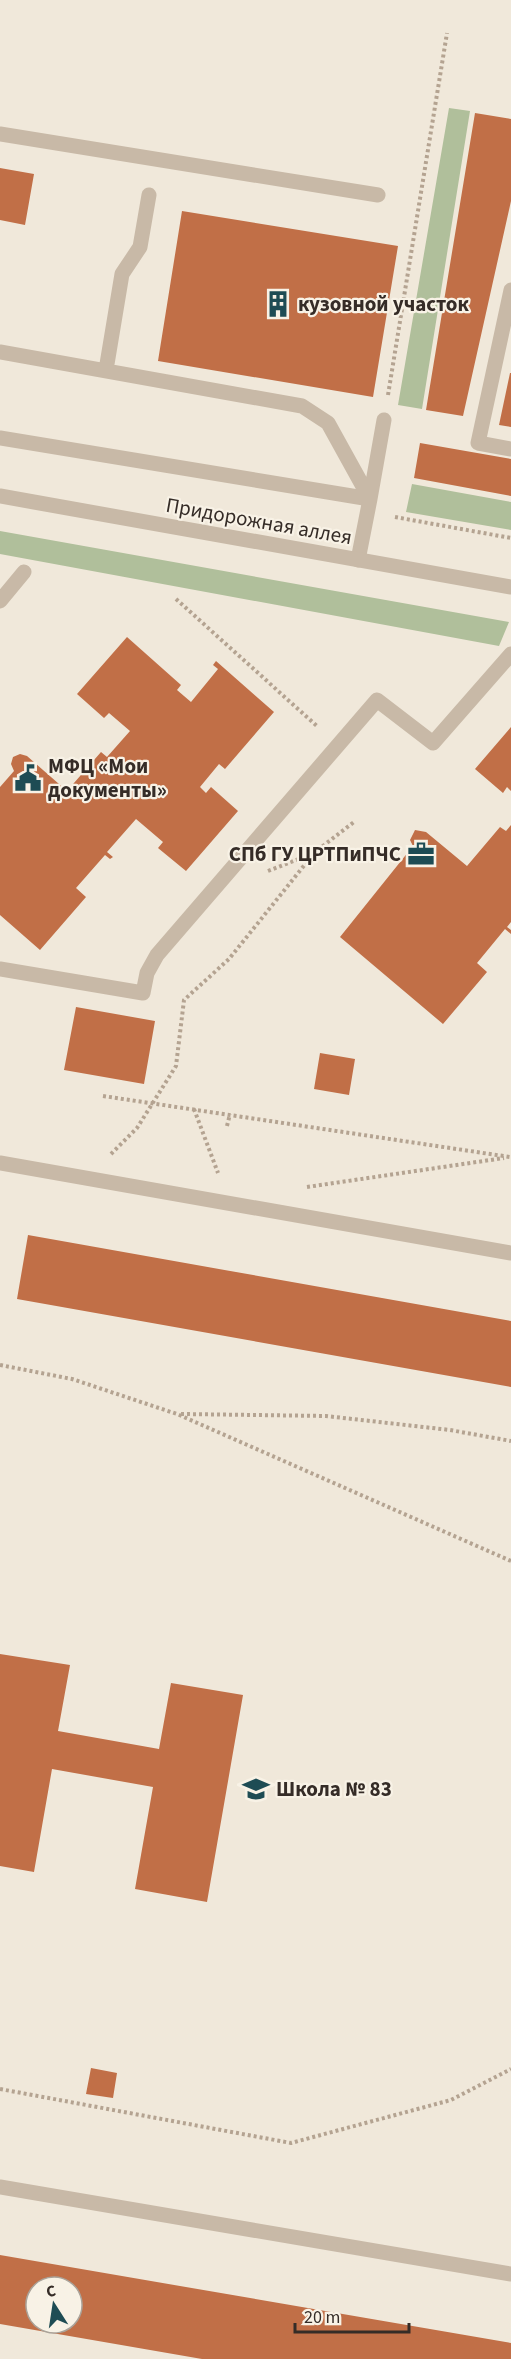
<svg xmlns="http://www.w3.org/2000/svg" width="511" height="2359" viewBox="0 0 511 2359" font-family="'Source Sans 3',sans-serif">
	<rect width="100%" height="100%" fill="#f0e8da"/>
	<path fill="#b0bf9b" d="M449,108L470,111L422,409L398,405Z
		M412,484L511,502V530L406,512Z
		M0,531L509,622L499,646L0,554Z"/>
	<path fill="#c16f47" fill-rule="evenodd" d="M475,113L511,119V201L463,416L426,410Z
		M0,168L34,174L25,225L0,220Z
		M182,211L398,246L373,397L158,361Z
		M510,373H511V427L499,425Z
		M420,443L511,459V496L414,478Z
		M127,637L181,685L177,690L191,702L218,669L213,665L216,661L274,712L225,769L219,764L200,787L206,793L211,787L238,811L186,871L158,848L163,842L136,819L107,852L113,857L110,859L105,855L76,888L86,897L40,950L0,915V787L14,771L11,764L13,757L20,754L27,756L67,791L101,752L107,757L130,731L109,713L104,718L77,694Z
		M511,727V791L507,787L503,793L475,769Z
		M511,825V922L507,927L511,930V934L505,929L477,963L487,972L443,1024L340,937L413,846L410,840L415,830L426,832L467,866L500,827L506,831Z
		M76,1007L155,1021L144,1084L64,1070Z
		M320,1053L355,1059L349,1095L314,1089Z
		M28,1235L511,1321V1387L17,1299Z
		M0,1654L70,1665L58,1731L159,1749L171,1683L243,1695L207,1902L135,1889L153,1787L52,1769L34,1872L0,1866Z
		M91,2068L117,2073L113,2098L86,2094Z
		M0,2255L511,2343V2359H202L0,2324ZM36,2287H72V2323H36Z"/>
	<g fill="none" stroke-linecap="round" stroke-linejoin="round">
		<path stroke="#b4a391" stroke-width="4" stroke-dasharray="3 3" stroke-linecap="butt" d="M388,395L447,33
			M395,517L511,538
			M176,599L318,727
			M268,871L314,853
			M103,1096L510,1157
			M194,1109L218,1173
			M227,1126L230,1114
			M111,1154L137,1128L176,1066L184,1000L229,959L315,852L354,822
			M307,1187L504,1158
			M0,1365L72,1379L177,1414L511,1561
			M181,1414L326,1416L450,1430L511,1441
			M0,2089L291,2143L451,2100L511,2069"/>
		<path stroke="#c8b9a7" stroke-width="15" d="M0,134L378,195
			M511,290L478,443L511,449
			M0,352L302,406L328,423L370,499
			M106,370L122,274L140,247L149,195
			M0,438L370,499L358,560
			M370,499L384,420
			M0,601L24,572
			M0,969L143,993L147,973L157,955L377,700L433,743L511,654
			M0,1163L511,1253
			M0,2187L511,2274"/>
		<path stroke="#c8b9a7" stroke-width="15" d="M0,496L511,587"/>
	</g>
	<defs>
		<symbol id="building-bare" viewBox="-9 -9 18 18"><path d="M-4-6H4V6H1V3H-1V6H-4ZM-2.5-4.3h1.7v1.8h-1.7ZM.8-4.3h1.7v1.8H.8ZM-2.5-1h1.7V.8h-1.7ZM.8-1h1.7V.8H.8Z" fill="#1e4c54" stroke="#f8f2e6" stroke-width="2.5" paint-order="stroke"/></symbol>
		<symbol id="civic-bare" viewBox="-9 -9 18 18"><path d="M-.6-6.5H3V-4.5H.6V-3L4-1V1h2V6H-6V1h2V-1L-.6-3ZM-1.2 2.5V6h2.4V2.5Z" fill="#1e4c54" stroke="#f8f2e6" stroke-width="2.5" paint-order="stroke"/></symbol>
		<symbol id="office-bare" viewBox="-9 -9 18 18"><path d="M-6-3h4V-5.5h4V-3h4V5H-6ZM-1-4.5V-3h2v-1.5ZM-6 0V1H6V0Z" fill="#1e4c54" stroke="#f8f2e6" stroke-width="2.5" paint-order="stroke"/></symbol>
		<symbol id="school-bare" viewBox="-9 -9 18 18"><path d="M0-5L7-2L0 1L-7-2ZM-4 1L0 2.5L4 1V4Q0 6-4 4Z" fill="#1e4c54" stroke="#f8f2e6" stroke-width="2.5" paint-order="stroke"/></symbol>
	</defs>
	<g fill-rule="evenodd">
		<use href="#building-bare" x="259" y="285" width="38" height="38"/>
		<use href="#civic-bare" x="9" y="759" width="38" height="38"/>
		<use href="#office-bare" x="402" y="835" width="38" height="38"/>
		<use href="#school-bare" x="237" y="1770" width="38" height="38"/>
	</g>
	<g text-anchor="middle" stroke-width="4.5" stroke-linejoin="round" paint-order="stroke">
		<g font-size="21" font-weight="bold" fill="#352c27" stroke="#f8f2e6" text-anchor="start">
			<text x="298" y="311">кузовной участок</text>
			<text x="48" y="773">МФЦ «Мои<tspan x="48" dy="24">документы»</tspan></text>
			<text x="401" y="861" text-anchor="end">СПб ГУ ЦРТПиПЧС</text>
			<text x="276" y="1796">Школа № 83</text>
		</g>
		<g font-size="21" fill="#352c27" stroke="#f8f2e6">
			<text transform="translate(259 521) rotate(10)" y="7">Придорожная аллея</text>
		</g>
	</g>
	<g transform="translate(54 2305) rotate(348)"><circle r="28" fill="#f8f2e6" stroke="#aaa39a" stroke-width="1.5"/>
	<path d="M0-4.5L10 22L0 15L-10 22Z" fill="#1e4c54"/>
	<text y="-9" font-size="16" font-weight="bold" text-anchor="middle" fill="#352c27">С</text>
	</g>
	<path d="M295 2323v9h114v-9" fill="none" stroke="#352c27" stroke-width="3"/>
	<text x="304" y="2323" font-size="18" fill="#352c27" stroke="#f8f2e6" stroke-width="4.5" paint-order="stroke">20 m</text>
</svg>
